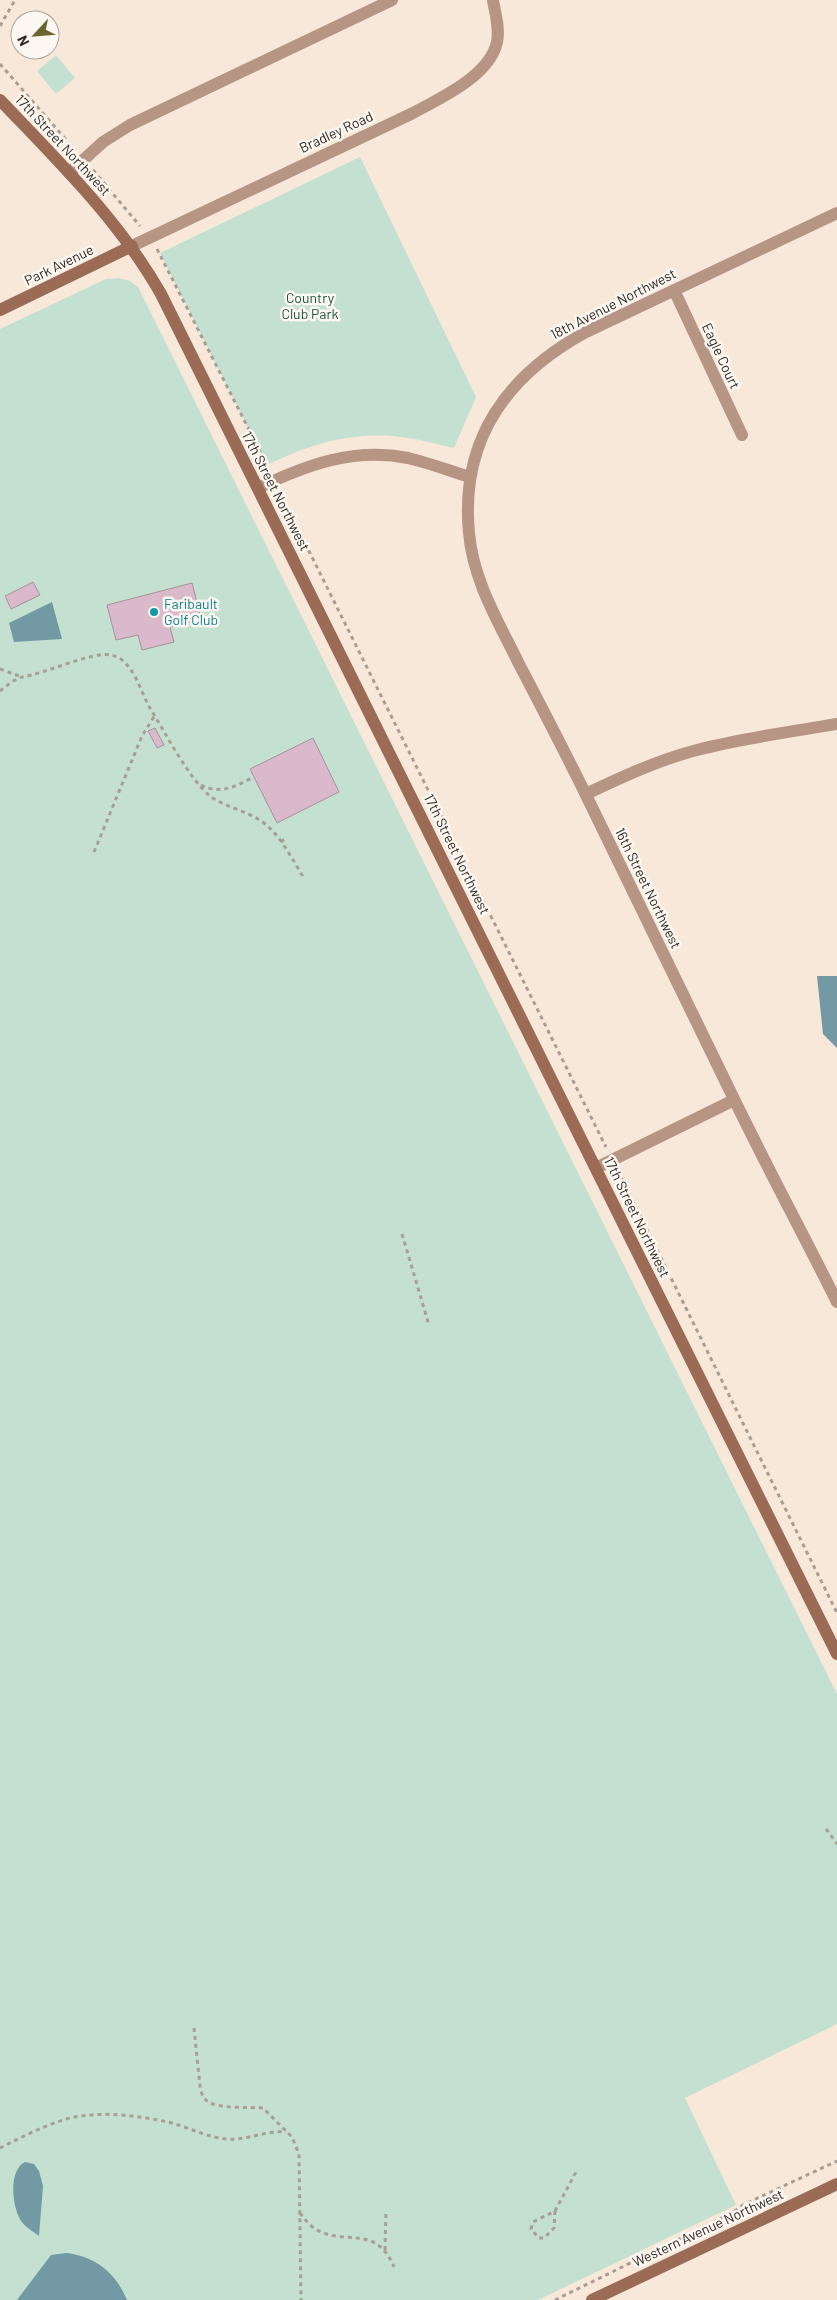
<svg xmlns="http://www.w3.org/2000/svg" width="837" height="2300" viewBox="0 0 837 2300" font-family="Barlow,sans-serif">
	<rect width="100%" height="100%" fill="#f7e8da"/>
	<path fill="#c4e0d0" d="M56,55L75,78L56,94L37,71Z
		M360,157L476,397L454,448C436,444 419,439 401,437C352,431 310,444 267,465L160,253Z
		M119,278L130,281L138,287L837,1694V2024L685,2098L736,2205L538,2300H0V329L106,279Z"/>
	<path fill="#7399a4" d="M52,602L62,639L14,642L9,623Z
		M817,976H837V1048L823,1034Z
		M25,2162L34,2164L39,2171L43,2186L39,2236C33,2231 26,2228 21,2221C12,2207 8,2170 25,2162Z
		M66,2253C95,2256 116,2273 127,2300H17L51,2255Z"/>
	<path fill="#dab9cb" stroke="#a5939d" d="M33,582L40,595L11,609L5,596Z
		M192,583L201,619L170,627L174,642L142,650L138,635L116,640L107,605Z
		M155,728L164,745L157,748L148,731Z
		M313,738L339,792L277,823L250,769Z"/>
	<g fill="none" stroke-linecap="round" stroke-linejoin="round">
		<path stroke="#a99e93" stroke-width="3" stroke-dasharray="4 4" stroke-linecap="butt" d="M0,26L15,0
			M0,64L75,150
			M93,170L140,226
			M157,249L269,469
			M280,493L606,1147
			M0,669L22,677
			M0,691L13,681L22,677C45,674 92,651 111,655C133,659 140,691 150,708C165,732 189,779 210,796C223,806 243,810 258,819C279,831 291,858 304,878
			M201,785C221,795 236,786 254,777
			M281,842L287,837
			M94,852L142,736L155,715
			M618,1171L837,1613
			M402,1234L429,1325
			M826,1829L837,1844
			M194,2028L200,2086C201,2091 202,2097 207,2101C216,2109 250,2107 263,2108L292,2137L299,2154L301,2300
			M0,2148C20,2138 41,2127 63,2120C95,2110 135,2115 168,2122C188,2127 206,2137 226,2139C247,2141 265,2130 286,2132
			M555,2211L554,2228L544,2238H539L531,2229L533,2222L555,2211L576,2172
			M300,2213C304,2218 308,2224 314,2228C344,2248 375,2222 394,2267
			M385,2250L386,2211
			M555,2300L732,2213L743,2205L837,2161"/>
		<path stroke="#b79585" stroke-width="12" d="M69,173L103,142L130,125L392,0
			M837,213L586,332C507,375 460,440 469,533C473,580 498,621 518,662C541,706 564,750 586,795C636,896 684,998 734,1099C767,1167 803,1234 837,1302
			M132,246L411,114C439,99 490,76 497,42C500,29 495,13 493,0
			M674,290L742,435
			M258,488C306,465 354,447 408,458C429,463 450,471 470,477
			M586,794C622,777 658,760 697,750C743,738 790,732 837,724
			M596,1168L734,1100"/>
		<path stroke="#9c6b55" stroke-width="12" d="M0,100C58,161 119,220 161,294L837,1654
			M0,310L132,246
			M592,2300L837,2184"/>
	</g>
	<circle fill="#0f9aa8" stroke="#fdf7f1" stroke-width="2" cx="154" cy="612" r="5"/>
	<g text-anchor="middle" stroke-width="5" stroke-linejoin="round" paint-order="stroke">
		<g font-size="14" fill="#2f2924" stroke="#fdf7f1">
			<text transform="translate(336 132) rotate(-25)" y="5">Bradley Road</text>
			<text transform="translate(63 145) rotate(47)" y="5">17th Street Northwest</text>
			<text transform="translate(59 265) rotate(-26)" y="5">Park Avenue</text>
			<text transform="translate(613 304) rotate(-27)" y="5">18th Avenue Northwest</text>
			<text transform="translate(721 356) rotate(65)" y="5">Eagle Court</text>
			<text transform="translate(276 491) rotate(63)" y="5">17th Street Northwest</text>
			<text transform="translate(457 854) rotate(64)" y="5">17th Street Northwest</text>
			<text transform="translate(648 888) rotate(64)" y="5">16th Street Northwest</text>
			<text transform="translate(637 1217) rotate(64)" y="5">17th Street Northwest</text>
			<text transform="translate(708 2228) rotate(-25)" y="5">Western Avenue Northwest</text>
		</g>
		<g font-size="14" fill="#1e573d" stroke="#fdf7f1">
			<text x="310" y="303">Country<tspan x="310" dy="16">Club Park</tspan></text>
		</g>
		<g font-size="14" fill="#0d838f" stroke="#fdf7f1" text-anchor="start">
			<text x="164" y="609">Faribault<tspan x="164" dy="16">Golf Club</tspan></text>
		</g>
	</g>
	<g transform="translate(35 35) rotate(244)"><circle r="24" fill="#fdf7f1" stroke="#aba59f"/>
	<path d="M0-4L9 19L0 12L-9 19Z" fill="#6c6531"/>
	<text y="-8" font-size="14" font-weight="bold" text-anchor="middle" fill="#2f2924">N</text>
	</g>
</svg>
